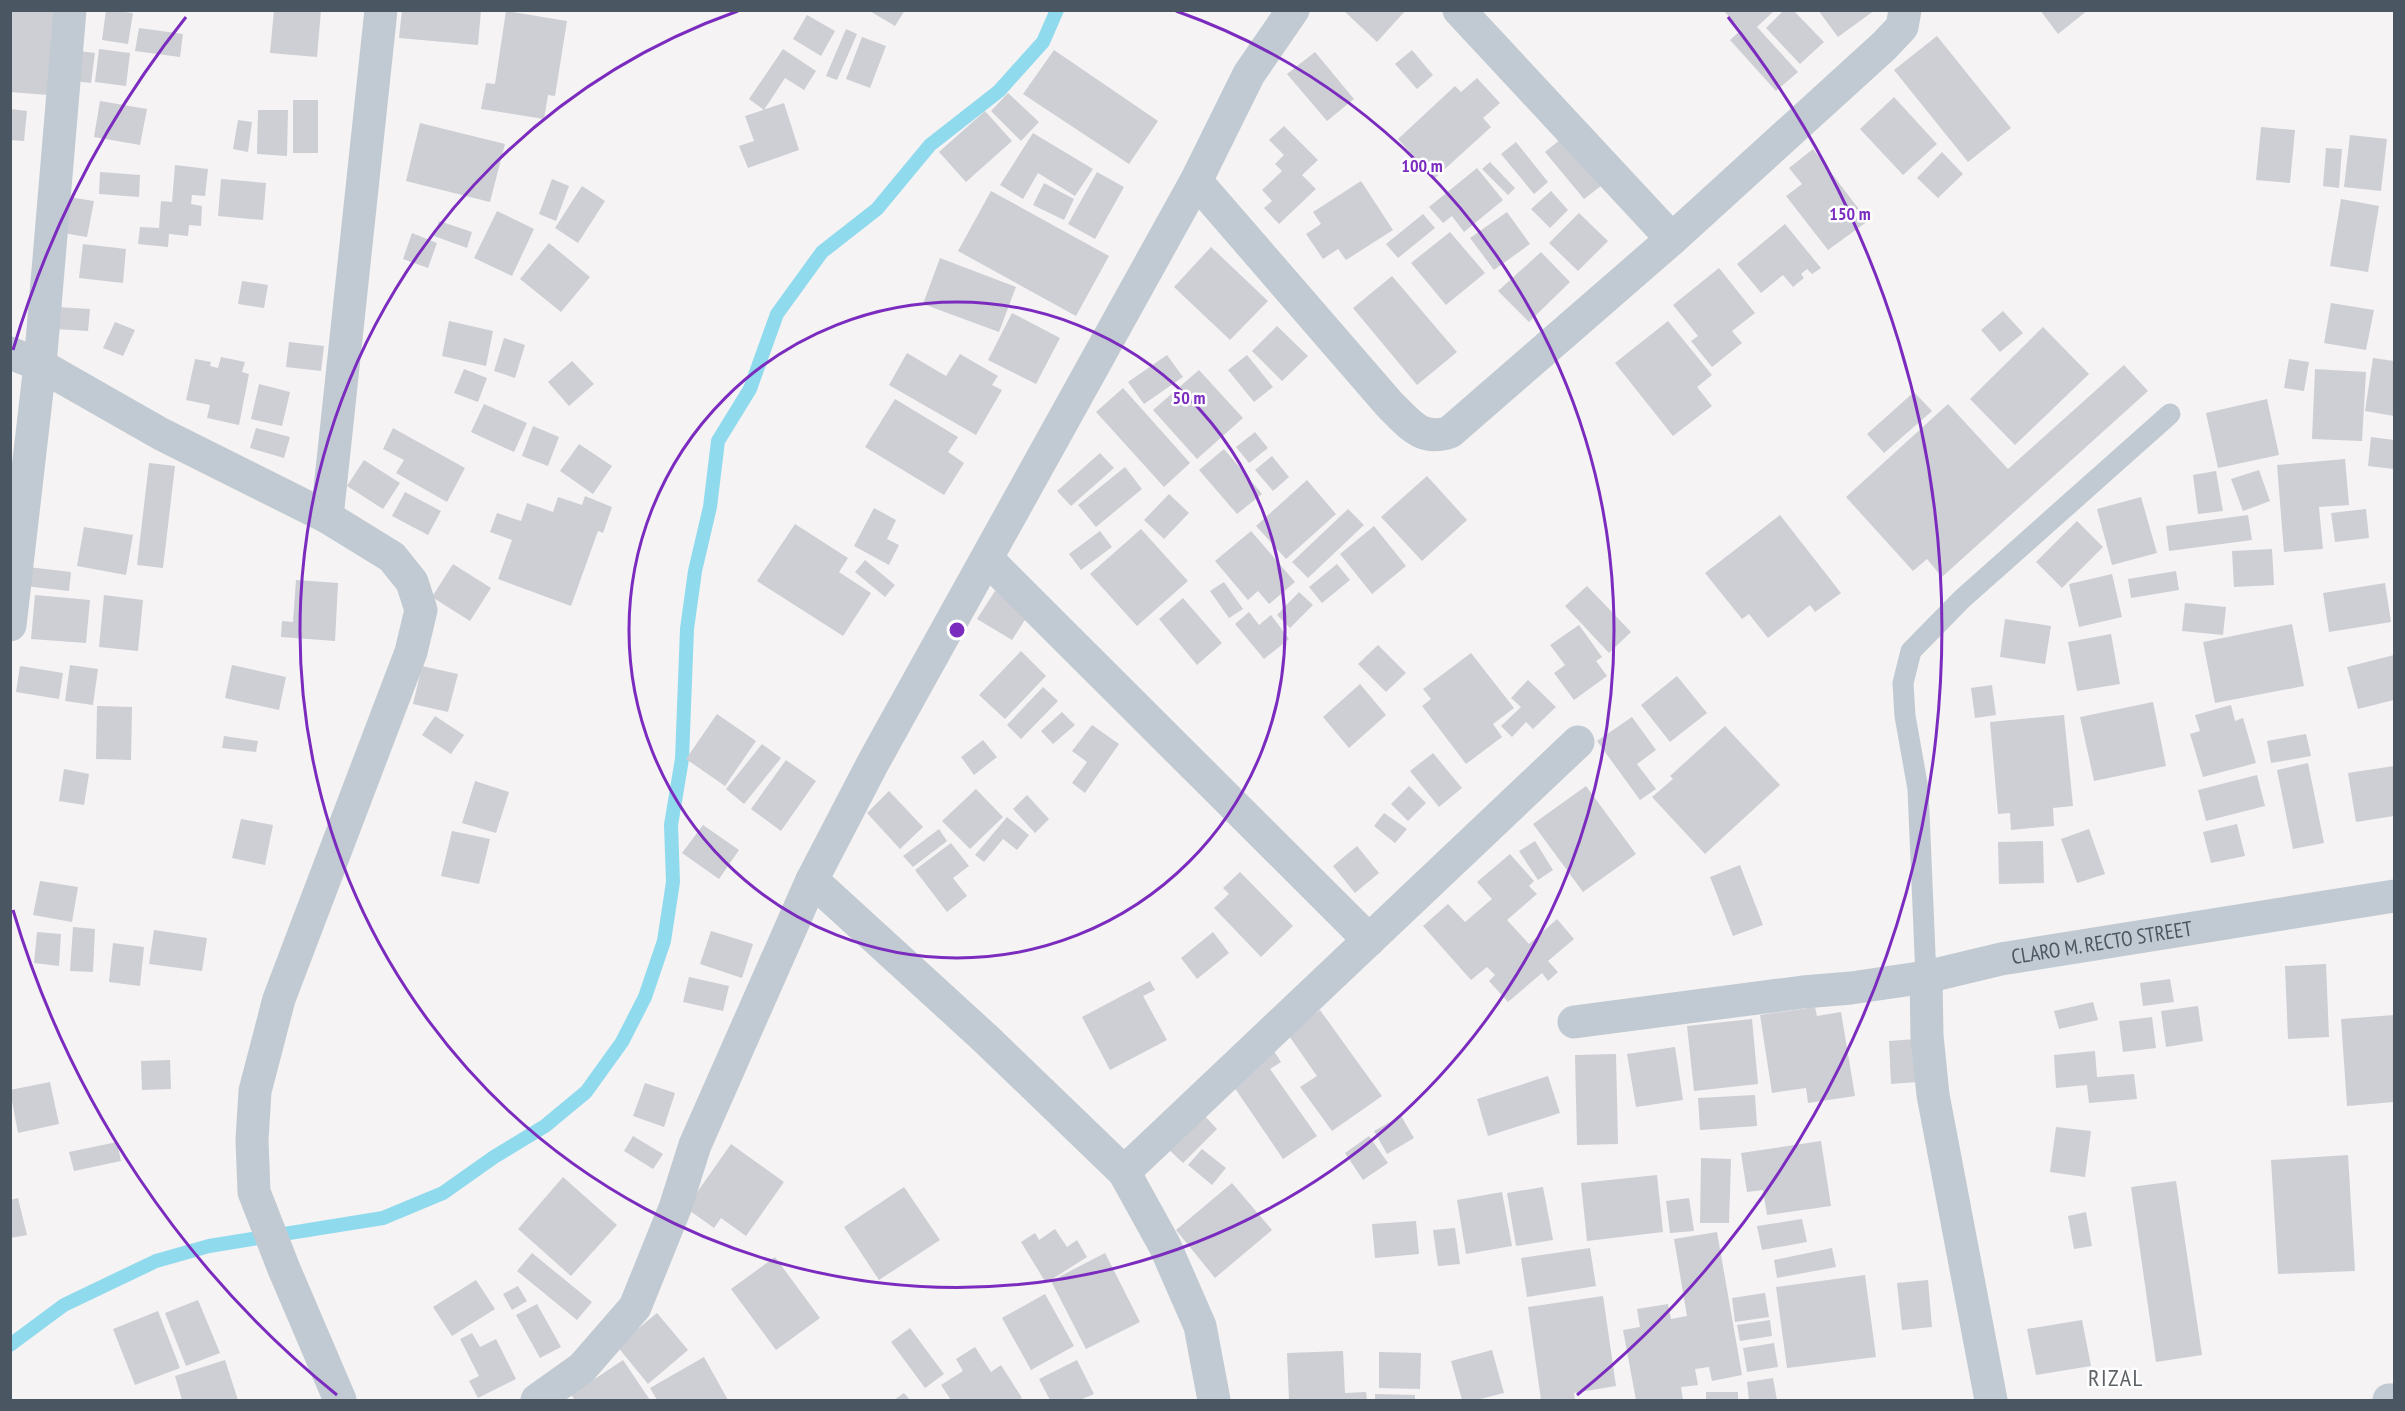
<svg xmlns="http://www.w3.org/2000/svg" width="2405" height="1411" viewBox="0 0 2405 1411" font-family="'PT Sans Narrow',sans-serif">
	<rect width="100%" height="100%" fill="#f5f3f3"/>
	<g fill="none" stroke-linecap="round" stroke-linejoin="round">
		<path stroke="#90daee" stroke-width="14" d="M10,1345L64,1305L156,1261L209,1246L383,1218L443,1193L494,1157L545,1126L586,1092L622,1042L645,997L664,941L673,882L671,825L682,759L687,629L695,571L710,507L718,441L750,389L777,314L822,252L877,209L930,145L999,91L1043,42L1057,10"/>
	</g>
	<path fill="#cdcfd5" d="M10,10H55L48,95L10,92Z
		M106,10L133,13L128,44L102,40Z
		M274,10H321L317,57L270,53Z
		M402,10H481L478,45L399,38Z
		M868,10H905L895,26Z
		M1343,10H1406L1377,42Z
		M1723,10H1775L1757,27L1798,72L1776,91L1730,40L1741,30Z
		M1784,10H1793L1824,42L1800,64L1766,28Z
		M1818,10H1875L1838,37Z
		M2040,10H2088L2058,34Z
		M506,11L567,21L555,96L548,95L544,119L481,109L486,83L495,84Z
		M807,15L835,31L821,56L793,39Z
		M139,28L183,34L180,57L135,51Z
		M846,29L857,34L837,80L826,76Z
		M1937,36L2011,128L1968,162L1894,70Z
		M862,37L886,46L870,88L846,79Z
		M99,49L130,53L126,86L95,82Z
		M783,49L816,71L804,90L785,78L764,110L749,99Z
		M1054,50L1158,121L1129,164L1023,94Z
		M1412,50L1433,75L1417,89L1395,64Z
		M79,51L95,53L91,83L74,81Z
		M1315,52L1354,99L1327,121L1287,74Z
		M1477,78L1500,103L1483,118L1491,127L1434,179L1398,139L1455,86L1461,92Z
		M1008,93L1039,122L1021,141L991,111Z
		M1894,97L1937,144L1903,175L1860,129Z
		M293,100H318V153H293Z
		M100,101L147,109L140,145L94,137Z
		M784,103L799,150L748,168L739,146L754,141L745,116Z
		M10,109L27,111L24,141L10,140Z
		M258,110H288L287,156L257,154Z
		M985,111L1012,141L966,182L939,152Z
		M238,120L252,122L248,152L233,149Z
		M420,123L505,144L490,202L406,181Z
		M1284,126L1318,160L1302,175L1316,189L1279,224L1264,208L1272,201L1262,190L1282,171L1275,164L1284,155L1269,140Z
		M2261,127L2295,130L2290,183L2256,180Z
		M1033,133L1093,169L1075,196L1038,173L1023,199L1000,185Z
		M2350,135L2387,139L2381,191L2344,187Z
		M1561,139L1601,186L1584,199L1545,152Z
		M1516,142L1548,182L1534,194L1501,154Z
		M2326,148L2342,149L2339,188L2323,186Z
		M1813,149L1868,221L1828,250L1786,196L1802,184L1789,168Z
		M1942,152L1963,174L1938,198L1917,178Z
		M1490,162L1515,188L1508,195L1482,169Z
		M175,165L208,169L205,196L192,195L191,204L202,206L201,226L189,225L188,236L169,234L168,247L138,244L140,227L159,228L161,201L172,202Z
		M1477,168L1503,200L1464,232L1452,216L1443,223L1429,207Z
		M100,172L140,175L139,197L99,194Z
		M1097,172L1124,187L1095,239L1068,224Z
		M221,179L266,183L263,220L218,216Z
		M552,179L569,186L556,221L539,214Z
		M1361,181L1393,230L1346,260L1338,249L1323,259L1306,234L1321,224L1313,212Z
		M1044,183L1074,199L1064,220L1033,205Z
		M582,186L605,201L578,243L555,228Z
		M991,191L1109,256L1076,316L958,251Z
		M1551,191L1568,210L1550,228L1531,209Z
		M62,196L94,201L87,237L57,232Z
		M2341,199L2379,206L2368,272L2330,266Z
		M497,211L534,229L512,276L474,258Z
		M1507,212L1530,244L1494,270L1470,238Z
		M1579,213L1608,241L1578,271L1549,243Z
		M1423,214L1435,228L1398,258L1386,244Z
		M439,221L472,232L467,248L434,236Z
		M1785,224L1821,268L1812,274L1807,269L1801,274L1804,278L1793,287L1783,275L1761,293L1737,264Z
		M1450,232L1485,273L1446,305L1411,263Z
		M412,233L437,243L428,268L403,259Z
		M549,243L590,277L561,312L520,279Z
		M83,244L126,249L123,283L79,278Z
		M1211,247L1268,301L1230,340L1174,287Z
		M1541,252L1570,282L1529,322L1498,291Z
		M940,258L1016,287L999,332L923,304Z
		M1719,268L1755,313L1732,331L1742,343L1712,367L1691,341L1698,336L1673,305Z
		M1392,276L1457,352L1417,385L1353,308Z
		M242,281L268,285L264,308L238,304Z
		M2331,303L2374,310L2366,350L2324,343Z
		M57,307L90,309L88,331L56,329Z
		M2003,311L2023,333L2000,352L1981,330Z
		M1012,313L1060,338L1036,384L988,360Z
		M449,321L493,331L486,366L442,356Z
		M1668,321L1712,375L1697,387L1712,406L1673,436L1615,363Z
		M115,322L135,330L123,356L103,348Z
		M1277,326L1308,356L1282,381L1252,351Z
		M2043,327L2089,374L2015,445L1970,399Z
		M504,338L525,345L515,378L494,371Z
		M289,342L324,346L321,371L286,367Z
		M907,353L946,376L960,354L998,376L992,385L1002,390L976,435L889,385Z
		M1167,355L1183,377L1144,404L1128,382Z
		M1247,355L1273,387L1254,402L1228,370Z
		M221,357L245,362L242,372L249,374L239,425L207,418L210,405L186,400L195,359L211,362L210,366L218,368Z
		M2373,358L2394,361V416L2365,411Z
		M2289,359L2309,362L2304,391L2284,388Z
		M572,361L594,384L569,406L548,382Z
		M2124,365L2148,391L1942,577L1927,559L1913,571L1846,497L1948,404L2008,469Z
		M464,369L487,378L478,402L454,393Z
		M2315,369L2366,372L2362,441L2312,439Z
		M1199,370L1243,418L1197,459L1153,410Z
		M259,384L290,392L282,426L251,419Z
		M1123,388L1190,463L1164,487L1096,412Z
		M1914,392L1932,411L1884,453L1867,434Z
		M895,399L958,437L948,452L964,463L944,495L865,447Z
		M2267,399L2279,455L2218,468L2206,413Z
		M484,404L527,423L514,452L471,432Z
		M533,426L559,437L548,466L522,456Z
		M256,428L290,437L284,458L250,448Z
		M393,428L465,468L447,502L396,473L404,460L383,449Z
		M1255,432L1268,448L1249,463L1236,447Z
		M2371,437L2394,440V469L2368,466Z
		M579,444L612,466L593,494L560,471Z
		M1224,449L1262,494L1237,514L1199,470Z
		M1100,453L1114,468L1071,506L1057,491Z
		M1272,456L1289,477L1273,491L1255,470Z
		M2345,459L2349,505L2319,507L2323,549L2284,552L2277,465Z
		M364,460L400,483L383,509L347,486Z
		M149,463L175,466L163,568L137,565Z
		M1125,467L1142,489L1096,527L1078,505Z
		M2259,470L2270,501L2243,511L2231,479Z
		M2216,471L2223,511L2198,514L2193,475Z
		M1427,476L1467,520L1422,561L1381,517Z
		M1307,480L1336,514L1286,559L1256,526Z
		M405,492L441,511L428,535L392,516Z
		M1169,494L1189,513L1164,539L1144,520Z
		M585,496L612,507L603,533L598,531L571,606L498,579L512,540L490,532L497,513L521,521L527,503L553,512L558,497L582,505Z
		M2141,497L2157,553L2112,565L2097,509Z
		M874,508L896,520L887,539L899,545L889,565L854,546Z
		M1348,509L1364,525L1308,578L1292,562Z
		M2366,509L2369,538L2335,542L2331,513Z
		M1780,515L1841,593L1815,612L1810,605L1768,638L1749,614L1742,619L1705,573Z
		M2248,515L2252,540L2169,551L2166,526Z
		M2077,521L2103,547L2062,588L2036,562Z
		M795,524L848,558L839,572L871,593L843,636L757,581Z
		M1374,526L1406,566L1372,594L1340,554Z
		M84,527L133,535L126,575L77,566Z
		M1141,529L1188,581L1137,626L1090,574Z
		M1100,531L1112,547L1081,570L1069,554Z
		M1251,531L1295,582L1269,604L1258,591L1248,600L1215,561Z
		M2272,549L2274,585L2234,587L2232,551Z
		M865,560L895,585L885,597L855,572Z
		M453,564L491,588L470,621L432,597Z
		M1337,564L1350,580L1322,603L1309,587Z
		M28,567L71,572L69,591L25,586Z
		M2176,571L2179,590L2131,598L2128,579Z
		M2112,574L2122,617L2079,627L2069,584Z
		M296,580L338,583L335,641L281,637L282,621L293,622Z
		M1224,582L1243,609L1229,618L1210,591Z
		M2385,583L2391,622L2329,632L2323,593Z
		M1587,586L1631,632L1609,653L1565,606Z
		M995,591L1030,612L1012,640L977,619Z
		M1299,592L1313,605L1290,628L1277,615Z
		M35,595L90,600L86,643L31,639Z
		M104,595L143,600L138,651L99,647Z
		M1183,598L1222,643L1197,665L1159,619Z
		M2185,603L2226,607L2223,635L2182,631Z
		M1249,612L1259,625L1271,615L1289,639L1264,659L1235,624Z
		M2005,619L2051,626L2045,664L2000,657Z
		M2292,624L2304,686L2215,703L2203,642Z
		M1579,625L1602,657L1596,661L1607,676L1574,700L1554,673L1565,665L1550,645Z
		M2111,634L2120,684L2077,691L2068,642Z
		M1378,645L1406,673L1386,692L1358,664Z
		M1021,651L1046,676L1005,719L979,695Z
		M1471,653L1514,708L1493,724L1502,737L1466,764L1422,706L1431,699L1423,689Z
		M2394,655V700L2358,709L2347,667Z
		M70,665L98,669L93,705L65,701Z
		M232,665L286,677L279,710L225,698Z
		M20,666L63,673L59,699L16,692Z
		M422,666L458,674L448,712L413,704Z
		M1677,676L1707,713L1670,742L1641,705Z
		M1528,680L1556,707L1533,729L1526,722L1512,737L1501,726L1521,707L1511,698Z
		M1360,684L1386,715L1349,748L1323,717Z
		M1992,685L1996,715L1975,718L1971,688Z
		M1043,687L1058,701L1021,739L1007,725Z
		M2153,702L2166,766L2094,781L2080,717Z
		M2231,705L2235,721L2243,718L2256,763L2203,777L2190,734L2200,731L2195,715Z
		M97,706L132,707L131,760L96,759Z
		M1062,712L1075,725L1053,744L1041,731Z
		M717,714L756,741L725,786L686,759Z
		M2064,715L2073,806L2053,808L2054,826L2011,830L2010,813L1998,814L1990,722Z
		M435,716L464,735L451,754L422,735Z
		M1632,717L1656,750L1637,764L1656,789L1640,800L1597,741Z
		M1092,725L1119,744L1085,793L1072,783L1087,762L1072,751Z
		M1725,726L1780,785L1705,854L1652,797L1673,779L1670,776Z
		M2306,734L2311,756L2271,763L2267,741Z
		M224,736L258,741L256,752L222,748Z
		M983,740L997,757L974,775L961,757Z
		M762,744L781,758L744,804L726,789Z
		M1433,753L1462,788L1439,807L1410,771Z
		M786,760L816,781L781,831L751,809Z
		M2308,763L2324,843L2293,849L2277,770Z
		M2394,766V816L2356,822L2348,773Z
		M64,769L89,774L84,805L59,801Z
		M2257,775L2265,806L2206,821L2198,790Z
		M475,781L509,792L496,833L462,823Z
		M1409,786L1426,803L1408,821L1391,804Z
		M1586,786L1636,854L1583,892L1533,824Z
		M976,789L1003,817L970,849L942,821Z
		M889,791L923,827L900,849L867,813Z
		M1027,795L1049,819L1035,833L1013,809Z
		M1384,813L1407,829L1395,843L1374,826Z
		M1007,817L1029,835L1017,850L1003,839L984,862L975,855Z
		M241,819L273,825L265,865L232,858Z
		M2237,824L2245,856L2211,863L2203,832Z
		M703,825L739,850L719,879L682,853Z
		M939,829L947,841L913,867L903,856Z
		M2089,829L2105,874L2077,883L2061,839Z
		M452,831L490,839L479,884L441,876Z
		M1535,841L1553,870L1538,880L1519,851Z
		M2043,841L2044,883L1999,884L1998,842Z
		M951,843L969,866L953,878L967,896L947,912L915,870Z
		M1357,846L1379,873L1355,893L1333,866Z
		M1510,854L1534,881L1529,886L1537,894L1507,920L1529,944L1557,919L1574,939L1548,961L1558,972L1548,981L1542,973L1508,1002L1489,981L1495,975L1487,967L1471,980L1423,926L1448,904L1465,922L1492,899L1477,882Z
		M1740,865L1763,925L1733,936L1710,877Z
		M1240,872L1293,926L1261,957L1214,908L1229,894L1223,888Z
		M40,881L78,887L72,922L33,915Z
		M73,927L95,929L93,972L70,971Z
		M154,930L207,938L202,971L149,964Z
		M711,931L753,944L742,978L700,964Z
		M37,932L61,934L59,966L34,963Z
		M1213,932L1229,953L1197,979L1181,958Z
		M113,943L144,947L140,986L109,982Z
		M2326,964L2329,1037L2288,1039L2285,966Z
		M689,977L729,986L723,1011L683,1002Z
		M2170,979L2174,1002L2143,1006L2140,983Z
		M1150,981L1155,990L1143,996L1167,1040L1110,1070L1082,1017Z
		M2093,1002L2098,1020L2059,1029L2054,1011Z
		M2198,1006L2203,1041L2166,1047L2161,1011Z
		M1815,1007L1817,1016L1841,1012L1855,1096L1808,1103L1806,1088L1772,1093L1760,1015Z
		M1320,1010L1382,1096L1332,1131L1300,1087L1317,1076L1287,1033Z
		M2394,1015V1102L2347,1106L2341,1019Z
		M2152,1017L2156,1048L2123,1052L2119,1021Z
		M1752,1019L1758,1084L1694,1091L1687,1026Z
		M1916,1039L1918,1082L1891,1084L1889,1041Z
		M1675,1047L1683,1100L1636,1107L1627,1054Z
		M1274,1051L1281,1062L1270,1069L1317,1136L1283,1159L1230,1081Z
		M2095,1051L2097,1077L2134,1074L2137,1099L2089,1103L2087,1085L2056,1088L2054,1055Z
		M1616,1054L1618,1144L1577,1145L1575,1055Z
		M170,1060L171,1089L142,1090L141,1061Z
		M1548,1076L1560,1113L1488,1136L1477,1099Z
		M50,1082L59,1124L18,1133L10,1090Z
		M645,1083L675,1093L664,1127L633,1116Z
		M1755,1095L1757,1126L1700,1130L1698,1098Z
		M1200,1111L1217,1129L1183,1163L1165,1146Z
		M1401,1116L1414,1138L1387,1154L1374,1131Z
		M2056,1127L2091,1131L2085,1177L2050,1172Z
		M633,1136L663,1154L653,1169L624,1151Z
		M1369,1136L1388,1163L1363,1180L1345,1153Z
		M1821,1141L1831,1206L1767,1215L1763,1190L1747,1192L1741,1153Z
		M117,1142L121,1161L74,1171L69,1152Z
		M731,1144L784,1182L746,1236L721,1218L714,1228L686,1208Z
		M1202,1149L1226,1168L1212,1185L1188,1165Z
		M2348,1155L2355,1271L2278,1274L2271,1160Z
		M1701,1158L1731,1159L1729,1223H1700Z
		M1657,1175L1663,1232L1587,1241L1581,1183Z
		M563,1177L617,1225L571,1276L518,1229Z
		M2176,1181L2202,1355L2156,1362L2131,1187Z
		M1232,1183L1272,1230L1215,1278L1176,1230Z
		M904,1187L940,1240L879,1280L844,1227Z
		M1543,1187L1553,1240L1516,1246L1507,1193Z
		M1502,1192L1512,1246L1466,1254L1457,1200Z
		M18,1198L27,1235L10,1238V1200Z
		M1689,1198L1694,1231L1670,1233L1666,1201Z
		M2086,1212L2092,1246L2074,1249L2068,1216Z
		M1802,1219L1807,1242L1762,1250L1757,1226Z
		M1416,1221L1419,1254L1375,1258L1372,1224Z
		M1455,1228L1460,1264L1438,1266L1433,1230Z
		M1055,1229L1067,1247L1077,1240L1087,1257L1046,1283L1021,1242L1035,1233L1039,1240Z
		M1717,1232L1742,1375L1712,1381L1709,1367L1695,1369L1698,1385L1681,1387L1683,1400H1636L1623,1330L1640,1327L1637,1309L1668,1304L1671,1319L1687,1316L1674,1239Z
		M1590,1248L1596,1286L1527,1297L1521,1258Z
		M1832,1248L1836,1267L1777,1278L1774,1260Z
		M532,1253L592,1302L577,1320L517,1271Z
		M1105,1253L1140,1322L1086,1349L1051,1281Z
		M775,1257L820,1318L776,1350L731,1289Z
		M1865,1275L1876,1357L1787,1368L1776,1287Z
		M476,1280L495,1309L452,1336L433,1307Z
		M1928,1280L1932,1327L1902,1330L1897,1283Z
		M518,1286L527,1301L512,1310L503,1294Z
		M1765,1293L1769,1317L1735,1322L1732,1298Z
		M1045,1294L1074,1346L1031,1370L1002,1318Z
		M1603,1296L1616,1386L1574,1393L1575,1400H1541L1528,1307Z
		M198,1300L220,1353L186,1366L165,1313Z
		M537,1304L561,1347L540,1358L516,1315Z
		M158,1311L180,1368L135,1385L113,1329Z
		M657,1313L688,1350L648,1384L617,1346Z
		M1770,1320L1772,1336L1740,1341L1737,1325Z
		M2082,1320L2091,1366L2036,1375L2027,1329Z
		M910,1328L944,1374L925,1388L891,1342Z
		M472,1333L480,1347L496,1339L516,1379L478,1398L469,1381L479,1376L460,1339Z
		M1774,1343L1778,1367L1747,1372L1743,1348Z
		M975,1347L991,1372L1001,1365L1022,1398L1018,1400H951L941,1385L963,1371L956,1359Z
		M1492,1350L1504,1393L1476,1400H1462L1451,1361Z
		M1343,1351L1345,1393L1366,1392L1367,1400H1289L1287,1353Z
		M1379,1352L1421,1353L1420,1389L1379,1388Z
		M704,1357L728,1400H657L650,1388Z
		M225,1360L238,1400H182L175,1376Z
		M623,1360L650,1400H575L571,1395Z
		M1077,1360L1094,1394L1080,1400H1050L1039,1379Z
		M1773,1378L1777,1400H1749L1747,1382Z
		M1706,1392H1738V1400H1706Z
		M904,1393L910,1400H894Z
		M1375,1394L1415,1395V1400H1375Z"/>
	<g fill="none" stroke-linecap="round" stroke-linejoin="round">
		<path stroke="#c1cad2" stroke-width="21" d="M1926,977L1918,789L1905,716L1903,683L1911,651L1962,599L2170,414"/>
		<g stroke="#c1cad2" stroke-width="33">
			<path d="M1459,10L1672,239"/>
			<path d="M1196,181L1390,405C1410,424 1421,442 1450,432L1672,239L1884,46L1902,27L1905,10"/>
			<path d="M10,353L40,365L161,434L327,517L392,557L412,582L421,610L411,652L279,999L255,1091L252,1140L254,1192L284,1269L340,1400"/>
			<path d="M327,517L381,10"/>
			<path d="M987,559L1369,940"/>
			<path d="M10,625L40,365L70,10"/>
			<path d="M1574,1022L1803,992L1851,988L1926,977"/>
			<path d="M1124,1172L1578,742"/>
			<path d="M537,1400L582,1368L635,1307L675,1208L695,1145L812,880"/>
			<path d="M1214,1400L1200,1326L1165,1246L1124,1172L986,1039L812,880L874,761L1196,181L1249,74L1293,10"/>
			<path id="s1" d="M1991,1400L1933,1095L1927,1036L1926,977L2001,959L2394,896"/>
			<path d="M2389,1400H2394"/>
		</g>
	</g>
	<g fill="none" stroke="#7b2cbf" stroke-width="3">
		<circle cx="957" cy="630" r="328"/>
		<path d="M1176 11A657 657 0 1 1 738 11"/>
		<path d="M337 1395A985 985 0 0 1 13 910M13 350A985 985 0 0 1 186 17M1728 17A985 985 0 0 1 1577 1395"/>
	</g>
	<g text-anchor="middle" stroke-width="5" stroke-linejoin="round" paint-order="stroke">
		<g font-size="21" fill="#4a5661" stroke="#fff">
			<text dy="7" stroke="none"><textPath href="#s1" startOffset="608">CLARO M. RECTO STREET</textPath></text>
		</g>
		<g font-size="24" letter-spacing="1.5" fill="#5f6368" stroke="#fff">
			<text x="2116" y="1386">RIZAL</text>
		</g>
	</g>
	<circle cx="957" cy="630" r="9" fill="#7b2cbf" stroke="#fff" stroke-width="3"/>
	<g font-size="18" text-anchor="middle" font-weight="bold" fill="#7b2cbf" stroke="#fff" stroke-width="5" stroke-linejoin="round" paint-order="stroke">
		<text x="1422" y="172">100 m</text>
		<text x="1850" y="220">150 m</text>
		<text x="1189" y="404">50 m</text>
	</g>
	<rect width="2405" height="1411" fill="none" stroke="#4a5661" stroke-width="24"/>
</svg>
